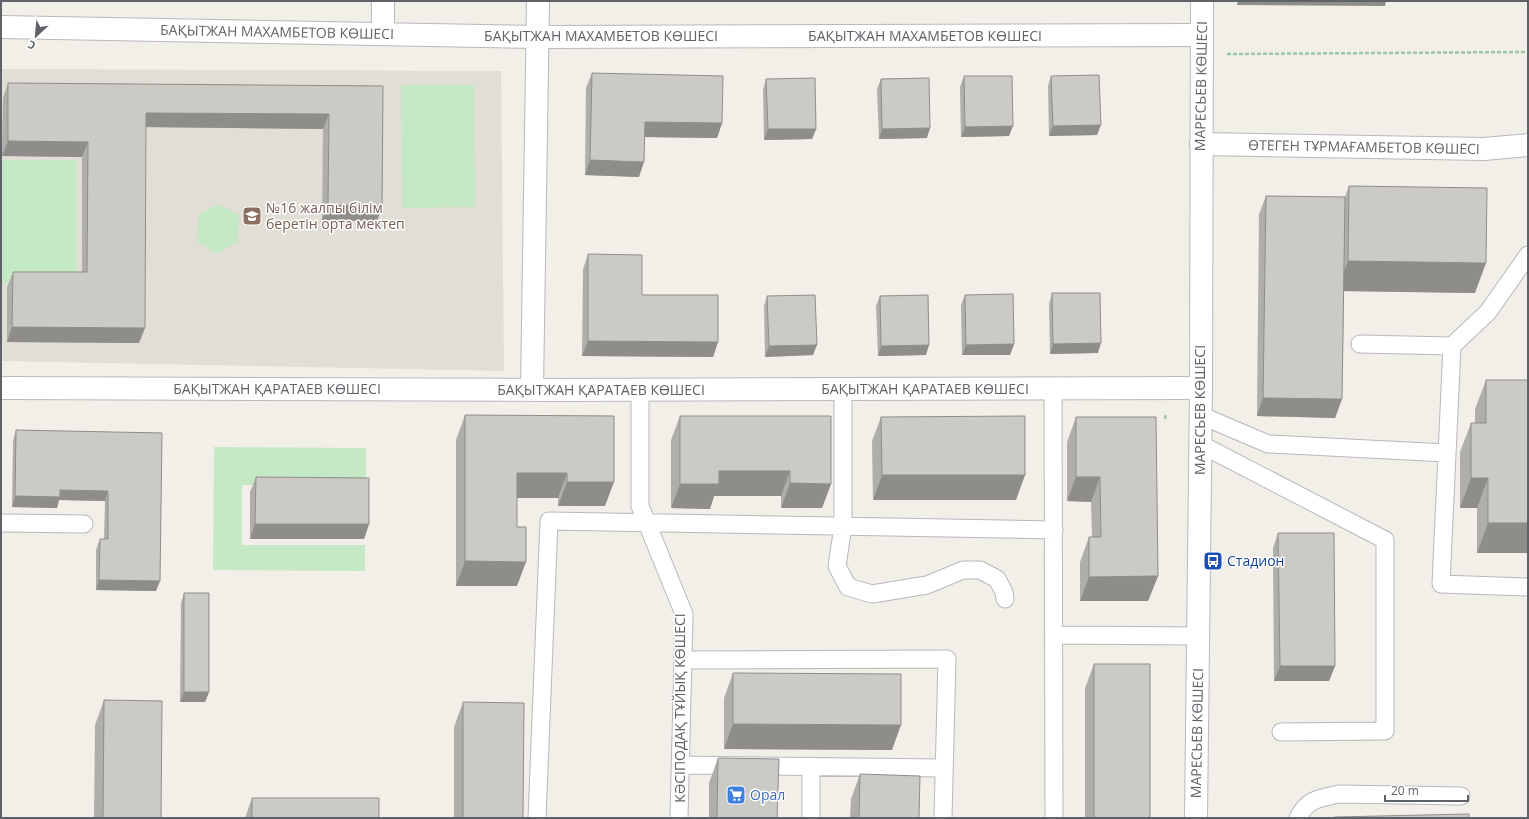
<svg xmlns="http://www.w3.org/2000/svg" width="1529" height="819" viewBox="0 0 1529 819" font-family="'Open Sans',sans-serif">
	<rect width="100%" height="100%" fill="#f1efe8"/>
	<path fill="#e1ded6" d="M1,69L501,71L504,371L1,361Z"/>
	<path fill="#c5e8c5" d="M401,85H474L475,207L402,208Z
		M1,160H77V284H1Z
		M218,204L239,215L238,241L217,254L197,241L199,214Z
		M214,447L366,448V486L242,485V545H365V571L213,570Z"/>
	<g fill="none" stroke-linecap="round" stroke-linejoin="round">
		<defs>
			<path id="service" d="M1528,255L1488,312L1452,346L1441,584L1528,587
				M1360,344L1452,346
				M1053,388L1054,818
				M843,389V526L837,566L848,587L872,594L927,585L963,570H980L997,579L1004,592L1005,599
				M640,390V506L684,614L679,818
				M1200,415L1268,444L1447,453
				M1200,444L1385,540V731L1281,732
				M1,523L84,524
				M1055,635L1198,636
				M683,660L947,659L943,818
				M680,765L944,768
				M537,818L549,521L1054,530
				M811,818V766
				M1298,818C1307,799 1320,798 1339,794L1461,796"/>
			<path id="minor" d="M1,27L538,37L1202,35
				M383,34V1
				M1201,144L1484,149L1528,145
				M1,388L560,390L1201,388
				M532,390L538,1"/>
			<path id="secondary" d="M1196,818L1201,388L1202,1"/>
		</defs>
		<use href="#service" stroke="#b5b8bc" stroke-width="19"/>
		<use href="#minor" stroke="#b5b8bc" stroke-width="24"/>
		<use href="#secondary" stroke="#b6babf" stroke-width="24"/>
		<path stroke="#9cc7a9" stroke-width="2.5" stroke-dasharray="4 2" stroke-linecap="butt" d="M1227,54L1528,52
			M1165,419L1166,414"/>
		<use href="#service" stroke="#fff" stroke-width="17"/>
		<use href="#minor" stroke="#fff" stroke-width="22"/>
		<use href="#secondary" stroke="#fff" stroke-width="22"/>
	</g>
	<path fill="#afaea9" d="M592,73L722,123L717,138L645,137L639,177L585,175L586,88Z
		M964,76L1009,136L961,137L960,87Z
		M1051,76L1097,135L1049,136L1048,86Z
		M766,79L816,129L812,139L764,140L763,90Z
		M881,79L927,138L879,139L877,89Z
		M8,83L383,86L382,206L377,221L322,220L323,129L146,127L139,343L7,342V287L13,272H82V157L2,156L3,98Z
		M1349,186L1475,293L1344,291L1342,399L1335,418L1257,416L1259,214L1266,196L1345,197Z
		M588,254L642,295L718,342L713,357L582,356L583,269Z
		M1052,293L1098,353L1050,354L1049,304Z
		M965,295L1014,344L1010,355H962L961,305Z
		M767,296L813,355L765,357L764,306Z
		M880,296L926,355L878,356L876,306Z
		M1486,380H1528V553H1477V508H1460V452L1471,423H1475V409Z
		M465,415L614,416L605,506H558V498H517V586H456V440Z
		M680,416L831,484L822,508H781V496H714L710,509L671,508V440Z
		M881,417L1016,500H873L872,441Z
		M1076,417L1158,576L1148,601H1080V562L1089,537H1092L1091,502L1067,501V442Z
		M16,430L162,433L156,591L96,590V550L100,539H104L105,501L59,500L57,508L12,507L13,441Z
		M256,477L369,524L364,539H250V492Z
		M1278,533L1335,666L1329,681H1274L1273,548Z
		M184,593L209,692L205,702H180L181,603Z
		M1094,664L1150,818H1085V688Z
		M733,673L892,750L724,749V698Z
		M104,700L161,818H94L95,725Z
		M463,702L523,818H454V727Z
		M718,758L777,818H709V783Z
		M860,774L919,818H850L851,799Z
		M252,798L379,818H245Z"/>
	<path fill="#8f8d8a" d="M1238,1H1386L1385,6L1237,5Z
		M146,113L329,114L323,129L141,127Z
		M645,122L722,123L717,138L640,137Z
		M1101,125L1097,135L1049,136L1053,126Z
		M1013,126L1009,136L961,137L965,127Z
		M930,128L927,138L879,139L882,129Z
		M768,129H816L812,139L764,140Z
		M8,141L88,142L82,157L2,156Z
		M590,160L644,162L639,177L585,175Z
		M328,205L382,206L377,221L322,220Z
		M1348,261L1486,263L1475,293L1337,291Z
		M12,327L145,328L139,343L7,342Z
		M588,341L718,342L713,357L582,356Z
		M1101,343L1098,353L1050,354L1053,344Z
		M1014,344L1010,355H962L966,345Z
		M817,345L813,355L765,357L769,346Z
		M929,345L926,355L878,356L881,346Z
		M1263,398L1342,399L1335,418L1257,416Z
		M719,471H790L781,496H714L710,509L671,508L680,484Z
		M517,473H567L558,498H508Z
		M882,475H1025L1016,500H873Z
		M1076,477H1100L1091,502L1067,501Z
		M1471,478H1488L1477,508H1460Z
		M567,482H614L605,506H558Z
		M790,483L831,484L822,508H781Z
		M60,490L108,491L105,501L59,500L57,508L12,507L15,496Z
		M1488,523H1528V553H1477Z
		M255,524H369L364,539H250Z
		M465,561L526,562L517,586H456Z
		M1158,576L1148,601H1080L1089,577Z
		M99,580L160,581L156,591L96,590Z
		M1280,666H1335L1329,681H1274Z
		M184,692H209L205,702H180Z
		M733,724L901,725L892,750L724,749Z"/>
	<path fill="#cccac5" stroke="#8f8d8a" d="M592,73L723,76L722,123L645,122L644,162L590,160Z
		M1099,75L1101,125L1053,126L1051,76Z
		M964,76H1012L1013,126L965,127Z
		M815,78L816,129H768L766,79Z
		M929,78L930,128L882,129L881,79Z
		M8,83L383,86L382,206L328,205L329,114L146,113L145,328L12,327L13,272H87L88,142L8,141Z
		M1349,186L1487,188L1486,263L1348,261Z
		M1266,196L1345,197L1342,399L1263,398Z
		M588,254L642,255V295H718V342L588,341Z
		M1052,293H1100L1101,343L1053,344Z
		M1013,294L1014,344L966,345L965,295Z
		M815,295L817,345L769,346L767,296Z
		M928,295L929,345L881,346L880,296Z
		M1486,380H1528V523H1488V478H1471V423H1486Z
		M465,415L614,416V482H567V473H517V527H526V562L465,561Z
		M680,416H831V484L790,483V471H719V484H680Z
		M1025,416V475H882L881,417Z
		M1076,417H1156L1158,576L1089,577V537H1101L1100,477H1076Z
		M16,430L162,433L160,581L99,580L100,539H108V491L60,490V497L15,496Z
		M256,477L369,478V524H255Z
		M1278,533H1334L1335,666H1280Z
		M184,593H209V692H184Z
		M1094,664H1150V818H1094Z
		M733,673L901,674V725L733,724Z
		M104,700L162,701L161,818H103Z
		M463,702L524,703L523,818H463Z
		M718,758L779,759L777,818H717Z
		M860,774L920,776L919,818H859Z
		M252,798H379V818H252Z
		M1469,814V818H1335V817Z"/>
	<defs>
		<symbol id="school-square" viewBox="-11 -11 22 22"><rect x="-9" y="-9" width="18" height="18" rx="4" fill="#8d6e63" stroke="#fff"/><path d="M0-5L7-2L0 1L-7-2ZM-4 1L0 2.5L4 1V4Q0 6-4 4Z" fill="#fff"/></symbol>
		<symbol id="bus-square" viewBox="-11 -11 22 22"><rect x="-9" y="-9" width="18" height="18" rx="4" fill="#1a4fb4" stroke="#fff"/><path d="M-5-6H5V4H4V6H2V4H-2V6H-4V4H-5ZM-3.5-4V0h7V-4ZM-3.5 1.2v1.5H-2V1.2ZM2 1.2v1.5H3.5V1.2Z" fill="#fff"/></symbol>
		<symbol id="supermarket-square" viewBox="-11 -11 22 22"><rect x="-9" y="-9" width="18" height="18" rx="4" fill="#3f7fe0" stroke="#fff"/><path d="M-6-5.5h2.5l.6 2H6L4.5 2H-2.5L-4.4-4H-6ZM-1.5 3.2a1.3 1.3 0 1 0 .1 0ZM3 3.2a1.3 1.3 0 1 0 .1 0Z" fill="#fff"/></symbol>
	</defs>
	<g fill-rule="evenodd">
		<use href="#school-square" x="241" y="205" width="22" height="22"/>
		<use href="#bus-square" x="1202" y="550" width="22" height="22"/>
		<use href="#supermarket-square" x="725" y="784" width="22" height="22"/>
	</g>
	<g text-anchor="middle" stroke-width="3" stroke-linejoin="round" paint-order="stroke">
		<g font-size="14" fill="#5f6368" stroke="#fff">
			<text transform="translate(277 32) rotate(1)" y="5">БАҚЫТЖАН МАХАМБЕТОВ КӨШЕСІ</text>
			<text x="601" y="41">БАҚЫТЖАН МАХАМБЕТОВ КӨШЕСІ</text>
			<text x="925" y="41">БАҚЫТЖАН МАХАМБЕТОВ КӨШЕСІ</text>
			<text transform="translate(1201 86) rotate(-89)" y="5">МАРЕСЬЕВ КӨШЕСІ</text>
			<text transform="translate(1364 147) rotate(1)" y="5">ӨТЕГЕН ТҰРМАҒАМБЕТОВ КӨШЕСІ</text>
			<text x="277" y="394">БАҚЫТЖАН ҚАРАТАЕВ КӨШЕСІ</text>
			<text x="925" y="394">БАҚЫТЖАН ҚАРАТАЕВ КӨШЕСІ</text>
			<text x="601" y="395">БАҚЫТЖАН ҚАРАТАЕВ КӨШЕСІ</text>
			<text transform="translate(1200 410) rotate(-90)" y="5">МАРЕСЬЕВ КӨШЕСІ</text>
			<text transform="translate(680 708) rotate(-90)" y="5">КӘСІПОДАҚ ТҰЙЫҚ КӨШЕСІ</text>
			<text transform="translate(1197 733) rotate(-89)" y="5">МАРЕСЬЕВ КӨШЕСІ</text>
		</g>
		<g font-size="14" fill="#785e54" stroke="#fff" text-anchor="start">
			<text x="266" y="213">№16 жалпы білім<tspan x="266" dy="16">беретін орта мектеп</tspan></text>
		</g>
		<g font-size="14" fill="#164399" stroke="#fff" text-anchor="start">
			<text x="1227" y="566">Стадион</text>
		</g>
		<g font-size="14" fill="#366cbe" stroke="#fff" text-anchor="start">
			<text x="750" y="800">Орал</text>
		</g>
	</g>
	<rect width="1529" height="819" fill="none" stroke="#5f6368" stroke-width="4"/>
	<g transform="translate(36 36) rotate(206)" stroke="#ffffff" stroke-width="3" paint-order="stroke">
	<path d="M0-3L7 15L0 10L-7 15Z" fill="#5f6368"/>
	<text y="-6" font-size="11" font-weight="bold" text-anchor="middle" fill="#5f6368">С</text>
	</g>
	<path d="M1385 795v6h83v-6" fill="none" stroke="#5f6368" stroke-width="2"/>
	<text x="1391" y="795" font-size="12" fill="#5f6368" stroke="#ffffff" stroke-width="3" paint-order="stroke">20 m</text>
</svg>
